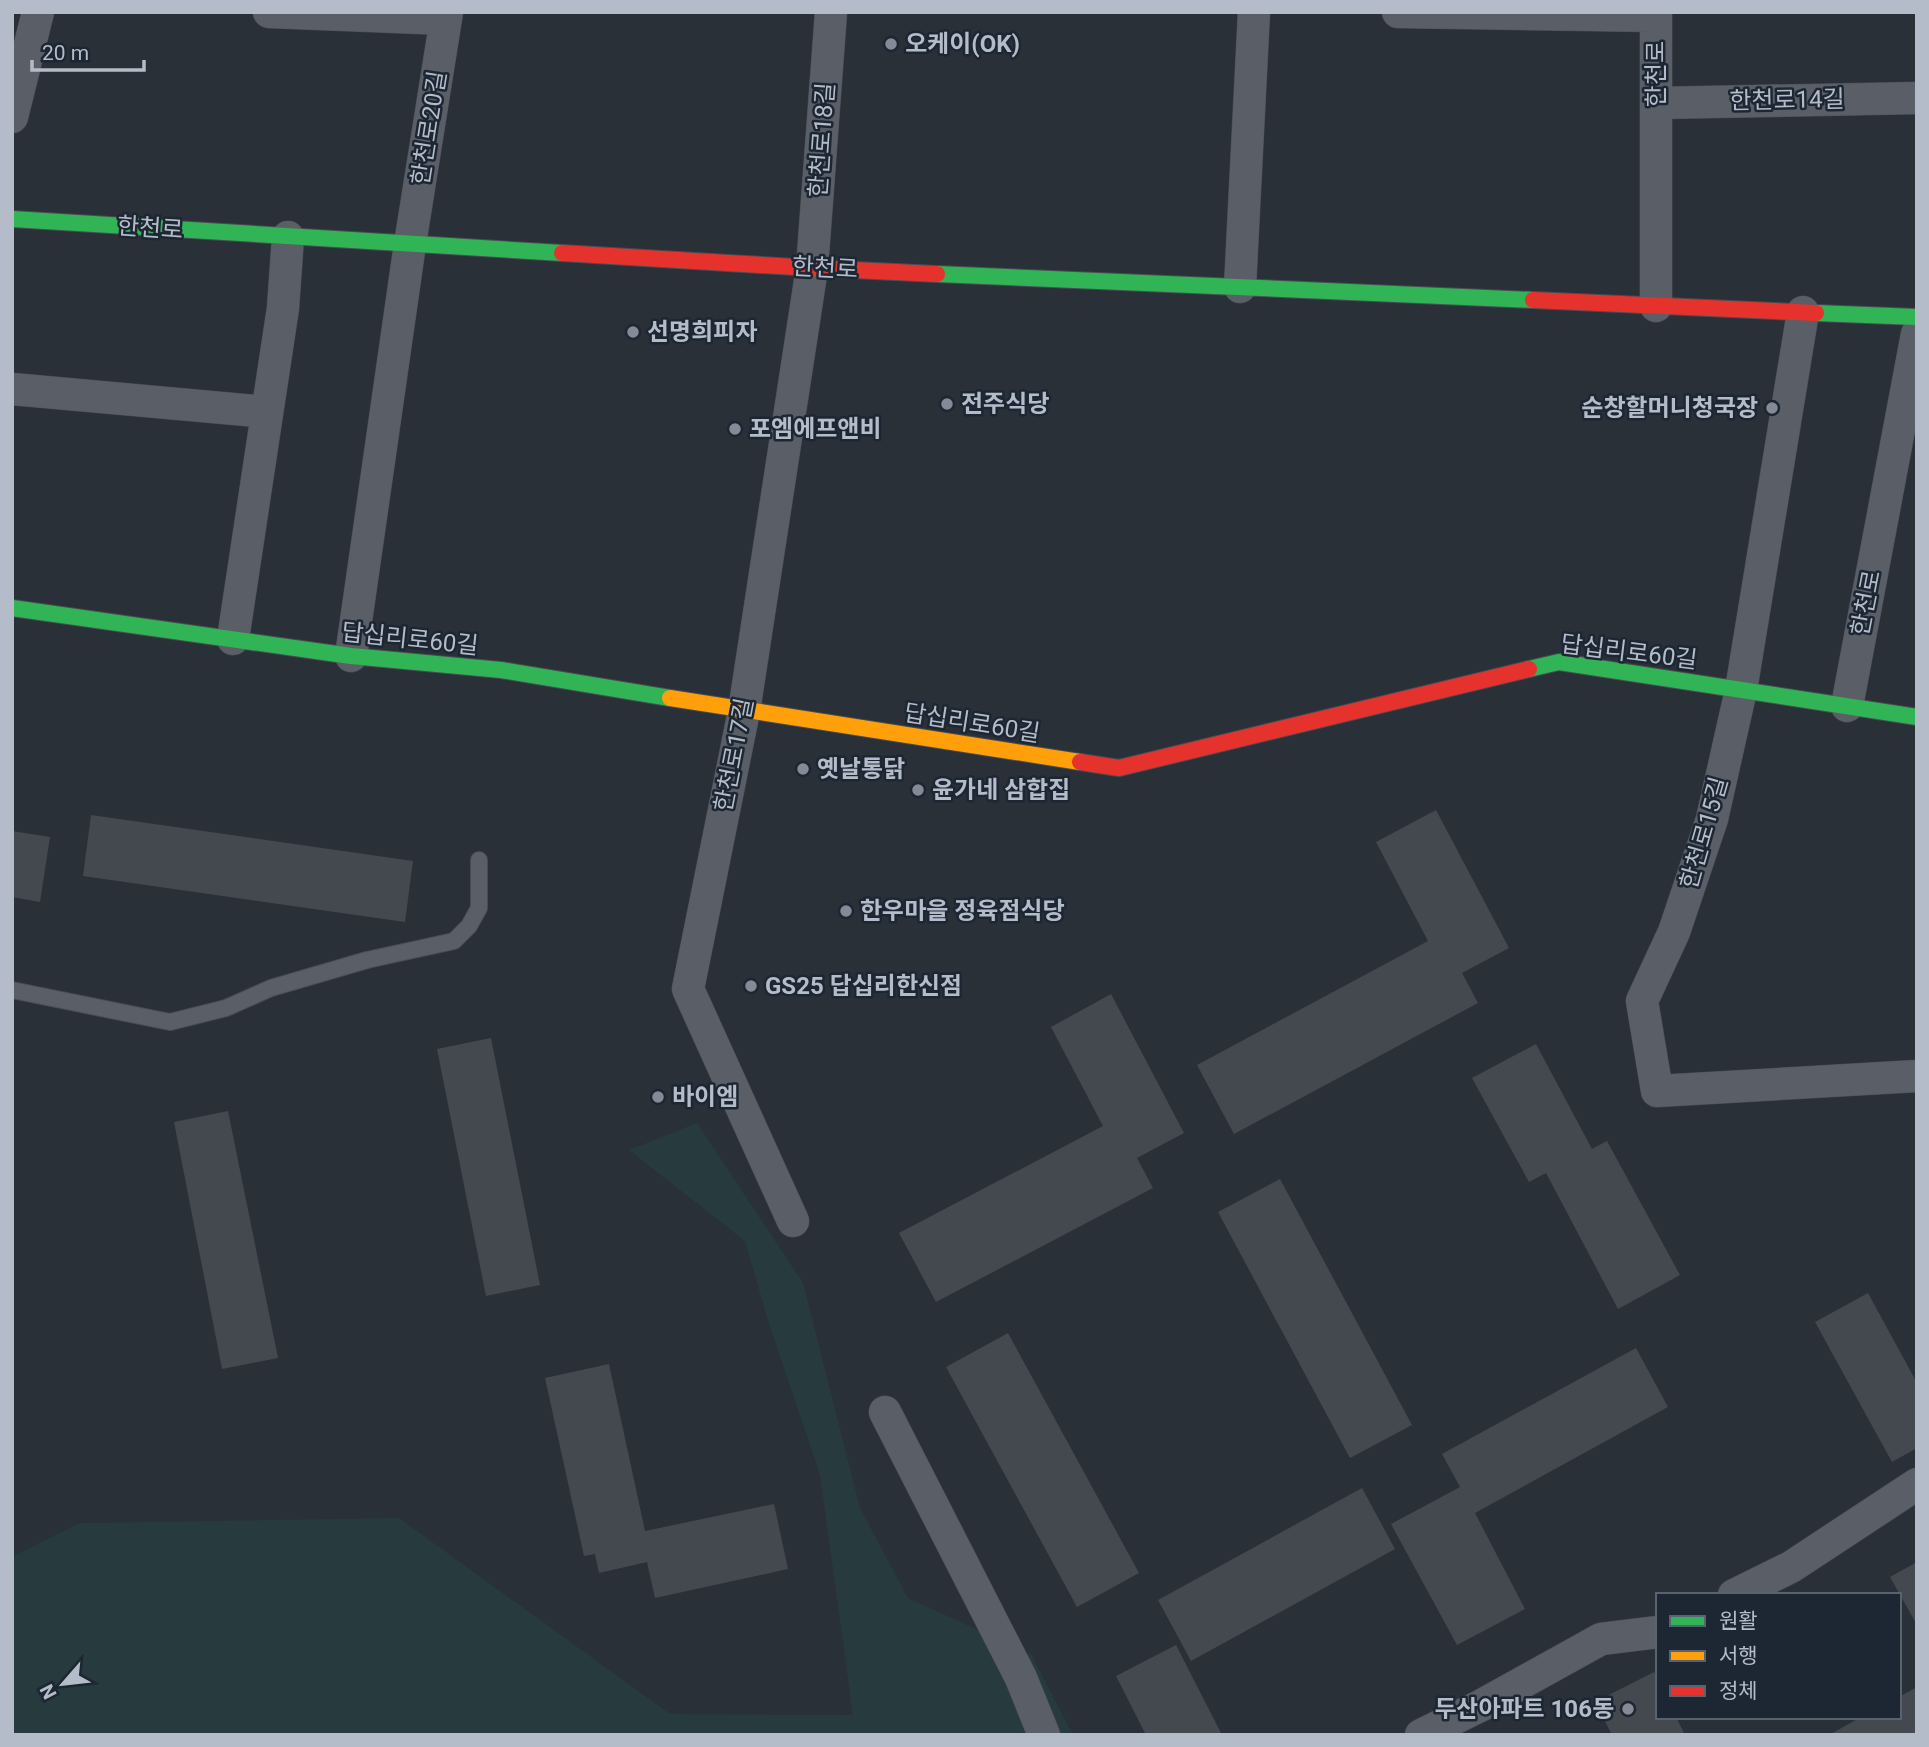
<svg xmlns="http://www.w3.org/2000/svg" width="1929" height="1747" viewBox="0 0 1929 1747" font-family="Roboto,'Noto Sans KR',sans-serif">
	<rect width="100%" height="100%" fill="#2a3038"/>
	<path fill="#273a3e" d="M697,1123L803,1283L860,1508L908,1598L1031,1654L1073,1735H12V1557L79,1523L399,1518L670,1714L853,1715L820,1475L767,1317L745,1241L629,1150Z"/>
	<path fill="#444950" d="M1436,810L1509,948L1462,973L1478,1003L1234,1134L1197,1065L1428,941L1376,842Z
		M91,815L413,861L405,922L83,876Z
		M12,831L50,837L40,902L12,897Z
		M1111,994L1184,1133L1137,1158L1153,1188L936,1302L899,1233L1103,1126L1051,1027Z
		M491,1038L540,1285L486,1296L437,1049Z
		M1536,1044L1592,1149L1607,1141L1680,1275L1618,1309L1546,1173L1529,1182L1472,1078Z
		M228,1111L278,1358L222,1369L174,1122Z
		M1280,1179L1412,1425L1350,1458L1218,1212Z
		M1868,1293L1917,1383V1448L1892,1462L1815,1322Z
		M1008,1333L1139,1573L1077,1607L946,1367Z
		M1636,1348L1668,1407L1475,1513L1525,1609L1457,1645L1391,1524L1460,1487L1442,1454Z
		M609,1364L645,1531L774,1504L788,1569L655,1598L647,1562L599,1573L595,1554L584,1556L545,1378Z
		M1362,1488L1395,1549L1191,1661L1158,1600Z
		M1917,1562V1625L1890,1577Z
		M1176,1645L1222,1735H1146L1116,1676Z
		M1654,1672L1658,1681V1717H1676L1685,1735H1612L1595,1702Z
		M1917,1687V1735H1829L1861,1717H1899V1697Z"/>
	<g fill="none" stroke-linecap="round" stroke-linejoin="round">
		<defs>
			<path id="lane" d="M12,990L170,1022L226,1008L271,988L367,960L454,941L469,926L479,908V860"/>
			<path id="street" d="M269,12L446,19
				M1398,12L1656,16V306
				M1656,103L1917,98
				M12,117L38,12
				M1240,287L1254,12
				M1803,312L1741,690L1712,819L1674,932L1642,1001L1657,1091L1917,1076
				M12,389L267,412
				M233,639L283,308L288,237
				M351,656L410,244L447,12
				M1847,706L1917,334
				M793,1221L688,989L744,711L812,268L831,12
				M885,1412L1021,1678L1044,1735
				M1734,1595L1791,1567L1917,1484
				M1421,1735L1482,1705L1601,1639L1658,1632"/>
			<path id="fast" d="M12,219L562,253
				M937,274L1533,300
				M1816,313L1917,317
				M12,608L351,656L501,670L670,698
				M1529,669L1559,662L1917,717"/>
			<path id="slow" d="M670,698L1080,762"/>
			<path id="jam" d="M562,253L812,268L937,274
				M1533,300L1816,313
				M1080,762L1119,768L1529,669"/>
		</defs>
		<use href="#lane" stroke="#484c53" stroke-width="18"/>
		<use href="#street" stroke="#484c53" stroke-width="33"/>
		<use href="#fast" stroke="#484c53" stroke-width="18"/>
		<use href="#slow" stroke="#484c53" stroke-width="18"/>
		<use href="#jam" stroke="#484c53" stroke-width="18"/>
		<use href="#lane" stroke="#5a5e66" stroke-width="16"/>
		<use href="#street" stroke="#5a5e66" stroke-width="32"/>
		<use href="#fast" stroke="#30b455" stroke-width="16"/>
		<use href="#slow" stroke="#ff9f0a" stroke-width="16"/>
		<use href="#jam" stroke="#e5322d" stroke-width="16"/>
	</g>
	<g fill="#848b96" stroke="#1d2633" stroke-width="2.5">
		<circle cx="891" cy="44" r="7"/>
		<circle cx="633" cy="332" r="7"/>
		<circle cx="947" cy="404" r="7"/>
		<circle cx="1772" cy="408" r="7"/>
		<circle cx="735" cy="429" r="7"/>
		<circle cx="803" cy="769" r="7"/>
		<circle cx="918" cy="790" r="7"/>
		<circle cx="846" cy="911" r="7"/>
		<circle cx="751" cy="986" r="7"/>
		<circle cx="658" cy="1097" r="7"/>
		<circle cx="1628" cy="1709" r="7"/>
	</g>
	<g text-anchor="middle" stroke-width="5" stroke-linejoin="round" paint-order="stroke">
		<g font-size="24" font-weight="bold" fill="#b4bcc9" stroke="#1d2633" text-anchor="start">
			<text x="905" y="52">오케이(OK)</text>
			<text x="647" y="340">선명희피자</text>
			<text x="961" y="412">전주식당</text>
			<text x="1758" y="416" text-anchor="end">순창할머니청국장</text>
			<text x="749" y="437">포엠에프앤비</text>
			<text x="817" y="777">옛날통닭</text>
			<text x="932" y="798">윤가네 삼합집</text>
			<text x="860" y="919">한우마을 정육점식당</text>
			<text x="765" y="994">GS25 답십리한신점</text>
			<text x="672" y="1105">바이엠</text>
			<text x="1614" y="1717" text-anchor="end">두산아파트 106동</text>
		</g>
		<g font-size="24" fill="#b4bcc9" stroke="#1d2633">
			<text transform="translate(1656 74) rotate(-90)" y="8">한천로</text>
			<text transform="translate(1787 100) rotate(-1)" y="8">한천로14길</text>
			<text transform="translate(429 128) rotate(-81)" y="8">한천로20길</text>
			<text transform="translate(822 140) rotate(-86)" y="8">한천로18길</text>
			<text transform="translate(150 228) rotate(4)" y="8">한천로</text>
			<text transform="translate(825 268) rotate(3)" y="8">한천로</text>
			<text transform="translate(1866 603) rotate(-79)" y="8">한천로</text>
			<text transform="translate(410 639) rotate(6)" y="8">답십리로60길</text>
			<text transform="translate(1629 652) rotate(7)" y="8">답십리로60길</text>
			<text transform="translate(972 723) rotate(9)" y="8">답십리로60길</text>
			<text transform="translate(734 755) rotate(-79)" y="8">한천로17길</text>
			<text transform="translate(1704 833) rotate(-74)" y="8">한천로15길</text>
		</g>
	</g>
	<rect width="1929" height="1747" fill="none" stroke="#b4bcc9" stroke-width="28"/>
	<rect x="1656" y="1593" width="245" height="126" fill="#1d2633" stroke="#59626f" stroke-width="2"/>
	<rect x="1670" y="1616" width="35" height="10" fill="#30b455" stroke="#59626f" stroke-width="2"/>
	<text x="1719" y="1628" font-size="21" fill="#b4bcc9">원활</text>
	<rect x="1670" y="1651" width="35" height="10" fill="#ff9f0a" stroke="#59626f" stroke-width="2"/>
	<text x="1719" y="1663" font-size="21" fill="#b4bcc9">서행</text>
	<rect x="1670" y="1686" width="35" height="10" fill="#e5322d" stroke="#59626f" stroke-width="2"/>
	<text x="1719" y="1698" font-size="21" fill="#b4bcc9">정체</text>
	<g transform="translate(63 1684) rotate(242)" stroke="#1d2633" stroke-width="5" paint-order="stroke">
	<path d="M0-5L12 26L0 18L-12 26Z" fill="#b4bcc9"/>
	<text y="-10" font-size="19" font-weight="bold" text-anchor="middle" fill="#b4bcc9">N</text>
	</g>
	<path d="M32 60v10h112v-10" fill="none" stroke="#b4bcc9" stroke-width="3.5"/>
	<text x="42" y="60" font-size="21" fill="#b4bcc9" stroke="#1d2633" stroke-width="5" paint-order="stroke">20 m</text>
</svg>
